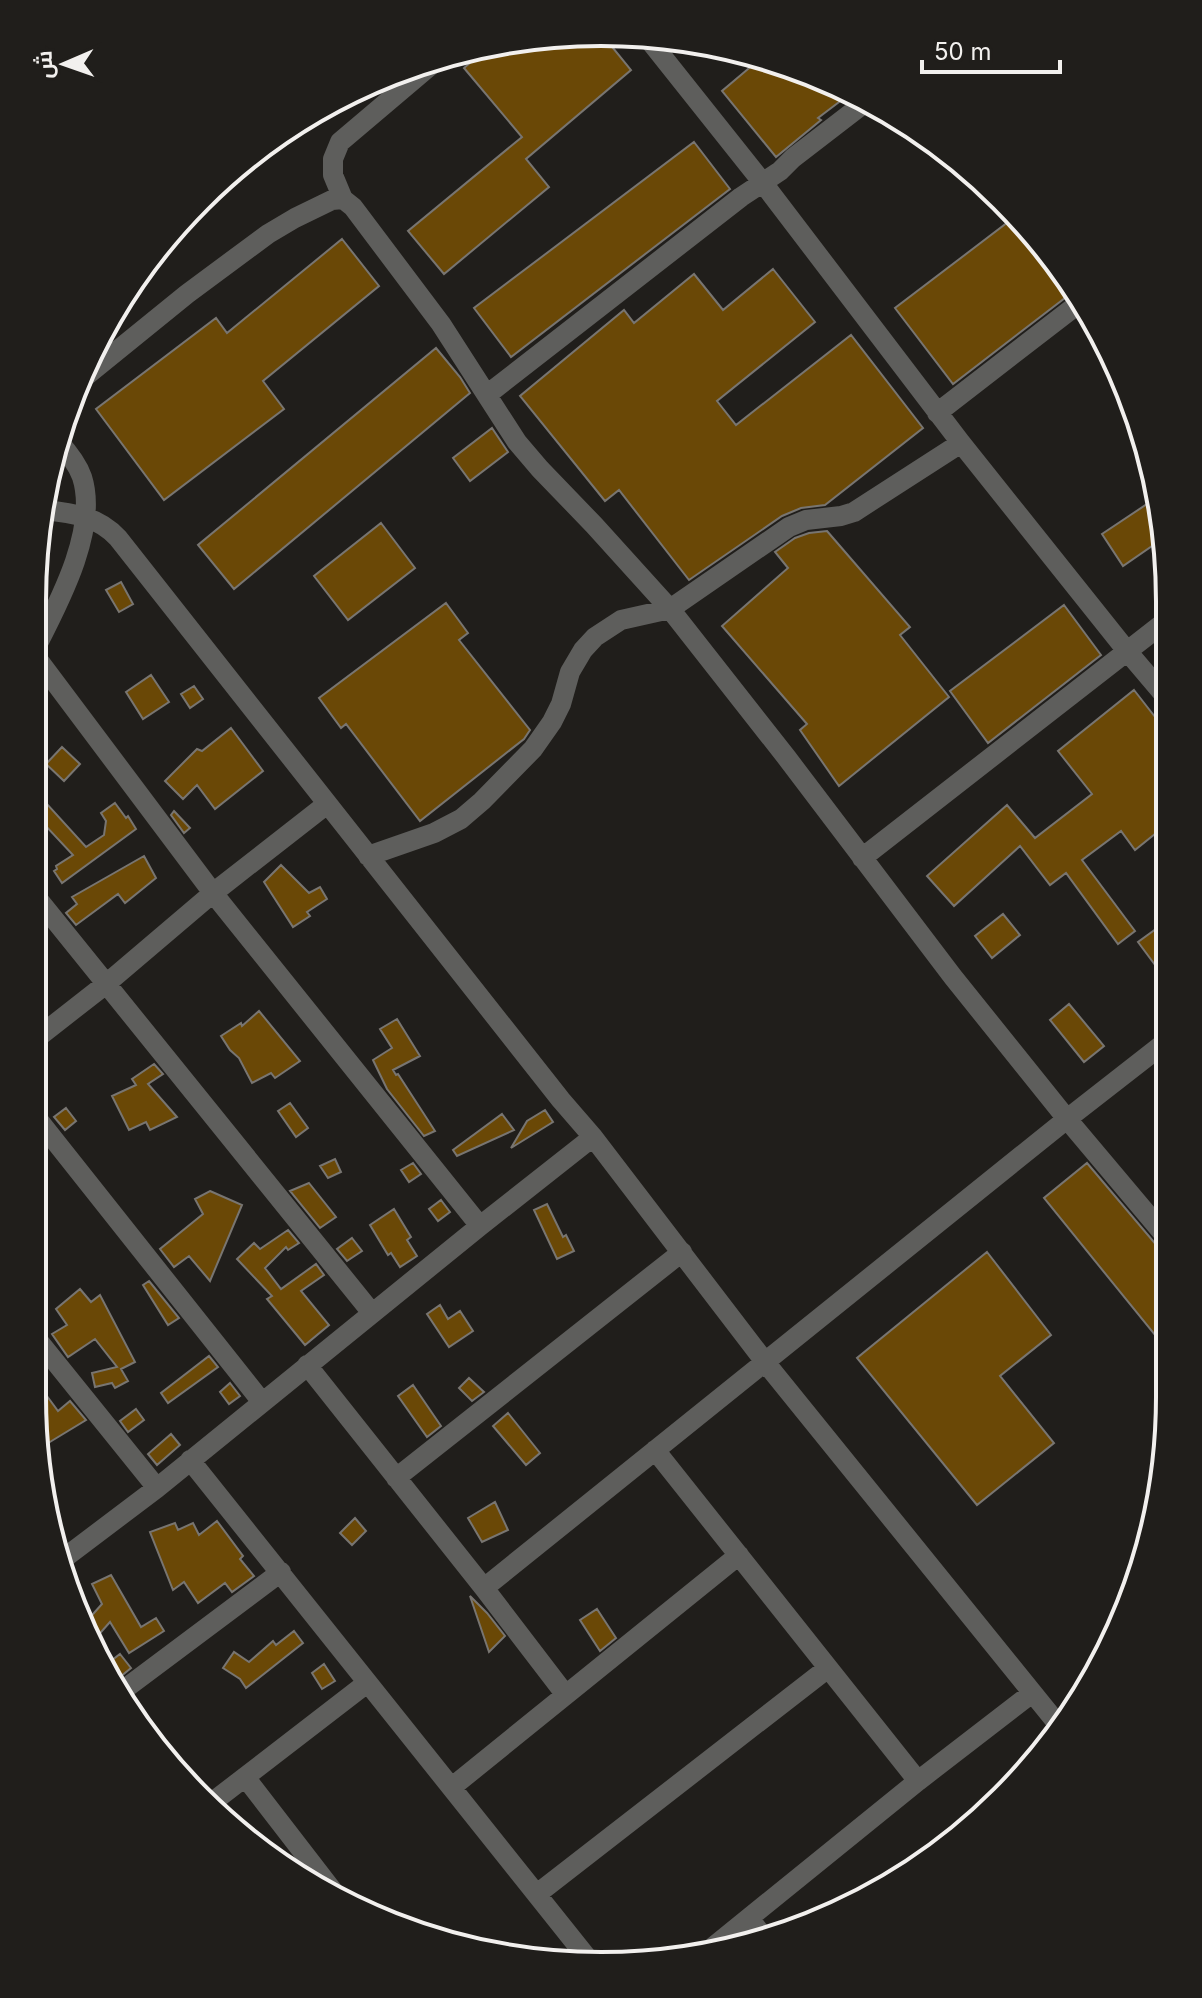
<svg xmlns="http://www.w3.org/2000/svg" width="1202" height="1998" viewBox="0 0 1202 1998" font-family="Inter,Cairo,sans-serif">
	<rect width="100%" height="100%" fill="#201e1b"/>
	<path fill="#6a4806" stroke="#787571" stroke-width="2" d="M600,32L631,70L526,159L549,187L444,274L408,231L522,137L464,68L493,43Z
		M761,58L819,76L851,93L818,118L821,120L776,157L722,91Z
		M694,142L730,189L511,357L474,308Z
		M1016,216L1074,291L953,384L895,308Z
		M342,239L379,286L263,381L284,409L164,500L96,409L216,318L227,333Z
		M773,269L815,322L717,401L736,425L851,335L923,428L825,505L801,508L782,516L689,580L619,490L605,501L520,396L624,310L634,323L694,274L723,310Z
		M436,348L460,377L470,393L234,589L198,545Z
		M492,428L508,452L470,481L453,458Z
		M1153,500L1162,515L1165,537L1123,566L1102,534Z
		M381,523L415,568L348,620L314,576Z
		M827,531L910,627L900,635L949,697L839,786L800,730L807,724L722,626L788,568L775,552L795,538L809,533Z
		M121,582L133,604L119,612L106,590Z
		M446,603L468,633L459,640L530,730L524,739L420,821L346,724L341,728L319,698Z
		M1064,605L1101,655L988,743L950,691Z
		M151,675L169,702L143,719L126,692Z
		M194,686L203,699L190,708L181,694Z
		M1134,690L1166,731V825L1135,850L1121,831L1082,860L1135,931L1118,944L1066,873L1050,885L1020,846L954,906L927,876L1007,805L1035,838L1092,794L1058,751Z
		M231,728L263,771L215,809L197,785L183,799L165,781L197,749L202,751Z
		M62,747L80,764L64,781L46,764Z
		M115,803L126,818L128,816L136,829L62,883L54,871L57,869L56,866L73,855L44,824L33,832V815L47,804L86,847L104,835L106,821L101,813Z
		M174,811L190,828L184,833L171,815Z
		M144,856L156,878L125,903L118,894L76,925L66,913L77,904L72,897Z
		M281,865L309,893L320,887L327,899L307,912L310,916L293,927L264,882Z
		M1003,914L1020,935L992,958L975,936Z
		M1167,921V981L1138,942Z
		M1069,1004L1104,1046L1084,1062L1050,1020Z
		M259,1011L300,1061L275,1078L271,1073L252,1083L239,1058L230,1050L221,1036L241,1023L242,1026Z
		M397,1019L420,1056L393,1070L396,1075L398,1074L435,1131L424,1136L387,1089L373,1060L392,1048L380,1029Z
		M154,1064L163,1074L148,1084L177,1117L150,1130L146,1122L129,1130L112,1096L136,1085L132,1079Z
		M290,1103L308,1128L296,1137L278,1111Z
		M66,1108L76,1121L65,1130L54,1117Z
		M545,1110L553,1122L511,1148L527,1121Z
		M502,1114L514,1130L457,1156L453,1150Z
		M335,1159L341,1172L328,1178L320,1166Z
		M413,1163L421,1174L409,1182L401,1170Z
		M1087,1163L1158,1247L1168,1255V1351L1044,1198Z
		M309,1183L336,1217L320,1228L290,1191Z
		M210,1191L242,1205L210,1281L189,1256L174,1267L160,1249L203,1214L195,1199Z
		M441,1200L450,1212L438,1221L429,1209Z
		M547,1204L563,1237L566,1235L574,1251L557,1259L534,1210Z
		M394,1209L411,1237L407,1240L417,1256L400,1267L391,1253L388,1255L370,1225Z
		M288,1230L299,1243L288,1250L286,1247L265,1268L281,1289L316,1264L324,1275L301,1291L329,1325L305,1345L267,1299L272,1296L237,1259L254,1243L260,1249Z
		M352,1238L362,1251L347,1261L337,1249Z
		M987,1252L1051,1335L1000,1376L1054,1443L977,1505L857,1358Z
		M149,1281L179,1318L168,1325L143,1285Z
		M80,1289L91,1302L100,1295L135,1362L121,1369L128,1381L115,1388L112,1383L95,1387L92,1373L117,1367L95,1339L68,1357L52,1334L67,1325L56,1309Z
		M440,1305L448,1319L460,1311L473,1331L449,1347L427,1314Z
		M209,1356L218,1367L168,1403L161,1393Z
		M469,1378L484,1392L472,1401L459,1388Z
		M230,1383L240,1396L229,1404L220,1392Z
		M413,1385L441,1426L427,1437L398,1396Z
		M44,1392L58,1411L70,1401L86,1420L40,1448L32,1400Z
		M136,1409L144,1420L128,1432L120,1421Z
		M508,1413L540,1453L526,1465L493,1426Z
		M171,1434L180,1445L157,1465L148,1454Z
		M495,1502L508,1530L482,1542L468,1518Z
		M355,1518L366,1531L352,1545L340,1533Z
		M217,1521L243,1556L240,1559L254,1576L232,1592L225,1583L198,1603L184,1582L173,1590L150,1532L175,1523L178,1530L193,1523L199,1535Z
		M111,1575L141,1627L156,1618L164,1631L129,1653L110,1622L94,1640L85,1623L102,1604L92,1584Z
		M470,1596L487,1613L505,1636L489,1652Z
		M597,1609L616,1638L600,1651L580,1620Z
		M294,1631L303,1643L246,1688L240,1679L223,1668L234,1652L249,1662L273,1641L276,1645Z
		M120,1654L131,1668L120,1677H114L107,1664Z
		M324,1664L335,1681L322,1689L312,1673Z"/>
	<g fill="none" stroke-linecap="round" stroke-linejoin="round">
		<path stroke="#5e5e5c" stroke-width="20" d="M646,36L763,183L961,443L1127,651L1166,697
			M438,59L340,142L333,159V175L343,199L353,207L441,324L517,442L540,469L594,525L670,609L787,758L953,977L1067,1119L1168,1239
			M81,380L187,294L268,234L295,218L332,200L343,199
			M488,394L741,197L780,171L793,158L867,101
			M937,413L1082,301
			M44,510C72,513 98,516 118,538L561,1100L593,1137L765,1362L1061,1728
			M33,653L213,893L480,1226
			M33,653C57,606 99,530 82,477C77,463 68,452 58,441
			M368,856L434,833L461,819L482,801L533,749L552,722L561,704L570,672L583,650L595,637L621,620L670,609L789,527L806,520L841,516L854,512L961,443
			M862,858L1166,621
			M33,893L372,1313
			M33,1041L106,984L213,893L327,804
			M32,1112L262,1402
			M32,1333L157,1488
			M307,1365L484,1588L565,1694
			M655,1450L918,1781
			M190,1460L593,1965
			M396,1478L682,1252
			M59,1562L157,1488L480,1226L593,1137
			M484,1588L1067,1119L1167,1041
			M122,1691L281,1572
			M245,1777L333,1891
			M452,1787L739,1555
			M210,1804L367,1683
			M537,1894L828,1668
			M749,1918L765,1939
			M713,1947L918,1781L1032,1693"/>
	</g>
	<path d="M0 0H1202V1998H0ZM601 46H601A555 555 0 0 1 1156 601V1397A555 555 0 0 1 601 1952H601A555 555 0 0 1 46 1397V601A555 555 0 0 1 601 46Z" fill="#201e1b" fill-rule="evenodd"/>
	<path fill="none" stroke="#f2f0ee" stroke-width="4" d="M601 46H601A555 555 0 0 1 1156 601V1397A555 555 0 0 1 601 1952H601A555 555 0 0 1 46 1397V601A555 555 0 0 1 601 46Z"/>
	<g transform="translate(64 64) rotate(268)" stroke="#201e1b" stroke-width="6" paint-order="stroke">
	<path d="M0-6L14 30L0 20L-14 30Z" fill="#f2f0ee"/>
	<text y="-12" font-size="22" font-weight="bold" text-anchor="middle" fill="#f2f0ee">ش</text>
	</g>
	<path d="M922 60v12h138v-12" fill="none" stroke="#f2f0ee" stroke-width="4"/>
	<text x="934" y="60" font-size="24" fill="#f2f0ee" stroke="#201e1b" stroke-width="6" paint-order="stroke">50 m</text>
</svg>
